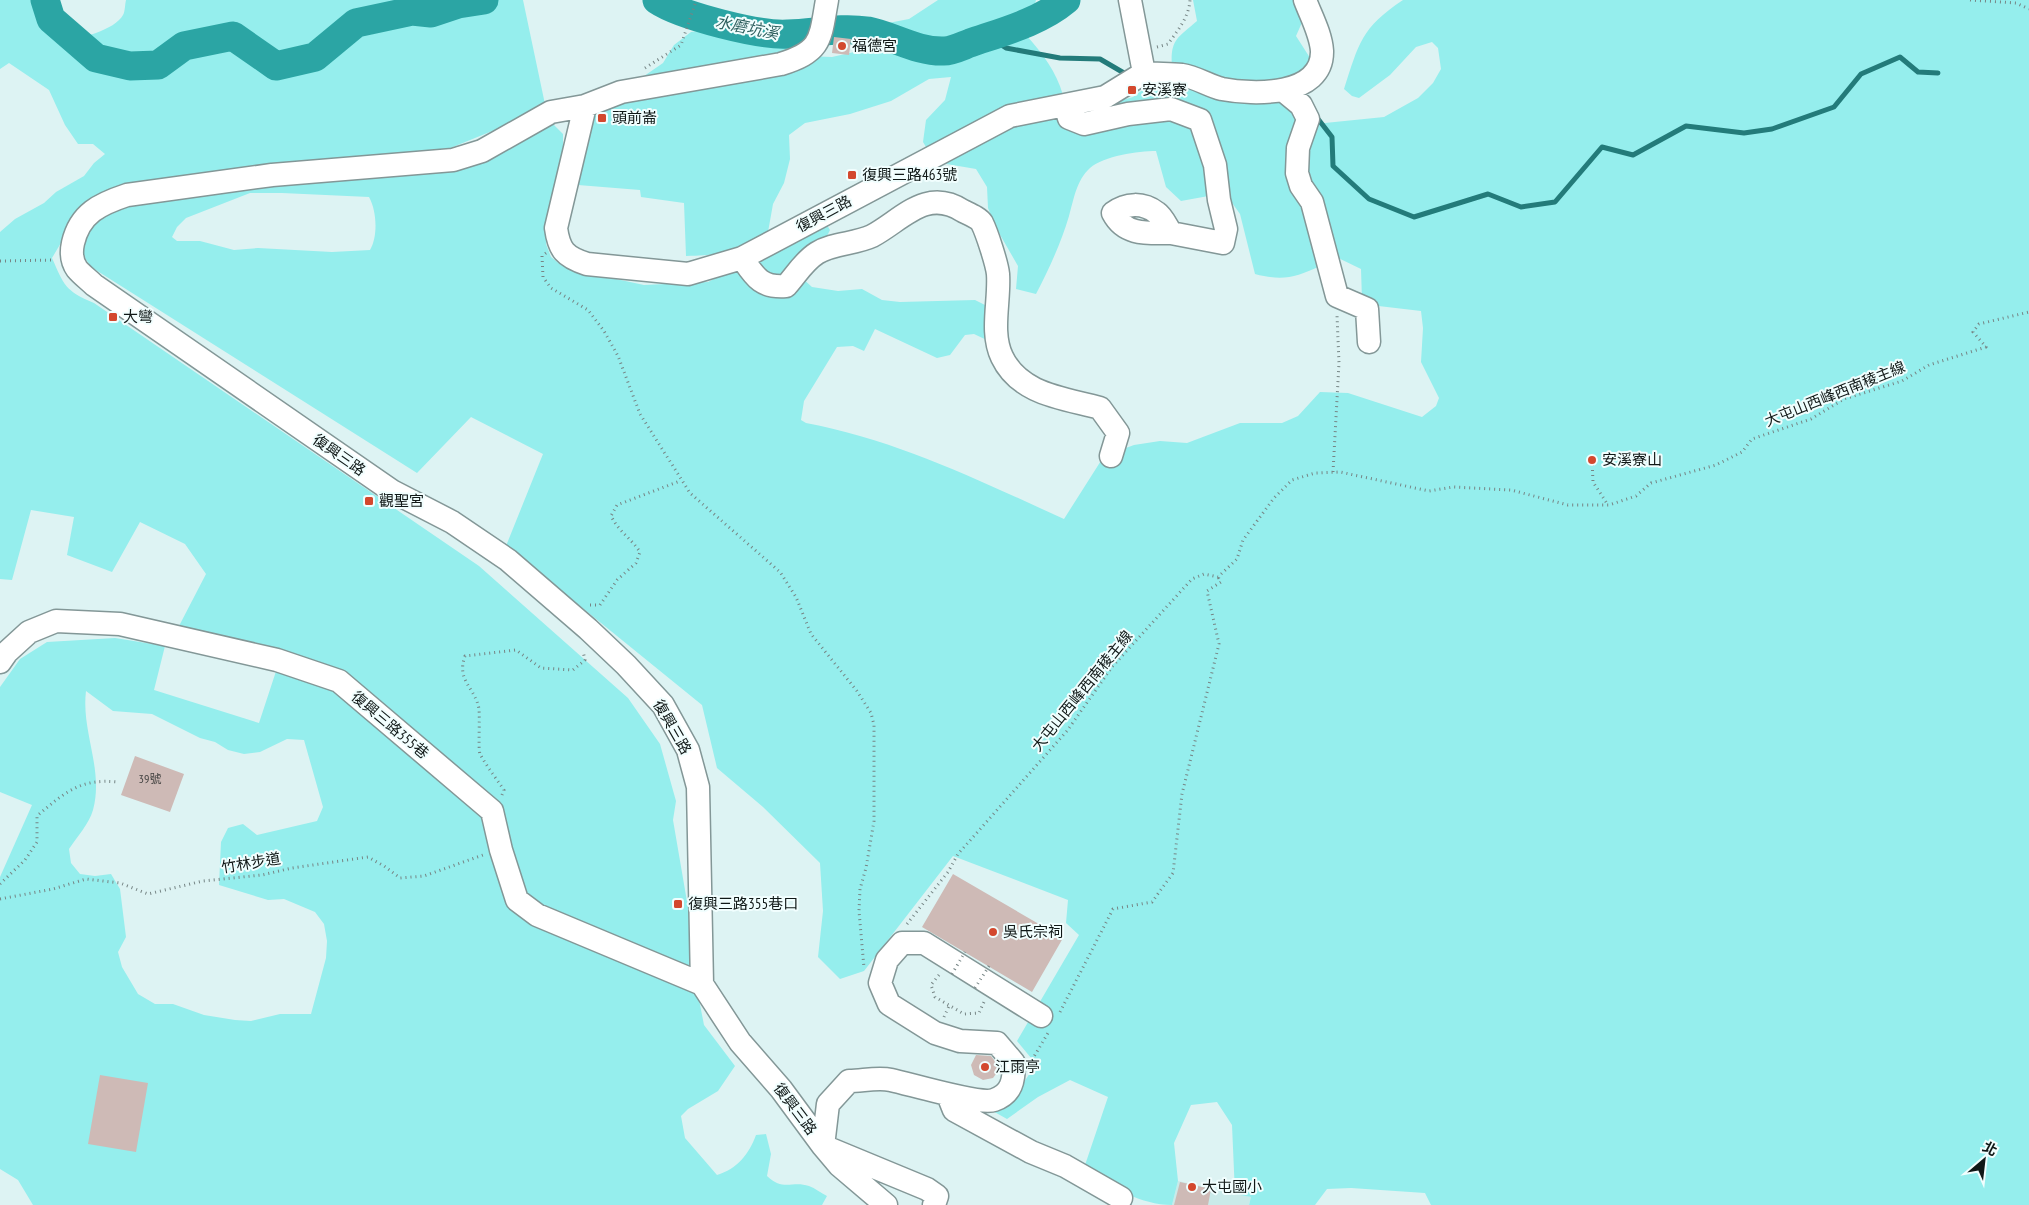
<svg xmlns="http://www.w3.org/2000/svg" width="2029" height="1205" viewBox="0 0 2029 1205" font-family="'PT Sans Narrow','Noto Sans TC',sans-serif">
	<rect width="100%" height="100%" fill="#ddf3f3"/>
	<path fill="#caeae9" d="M1178,1181L1251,1197L1249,1205H1172Z"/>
	<path fill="#95eeed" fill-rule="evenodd" d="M0,0H60L53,18V32L63,42C79,39 115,30 123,15C125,12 125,4 126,0H523L546,109L448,149L81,209L52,258C64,285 65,291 94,303L479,566L628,698L660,744L676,801L673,820L696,954L695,979L704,1025L735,1066L718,1091L688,1109L681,1116L685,1138L717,1175C737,1169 749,1154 756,1135L766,1134L771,1154L767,1176C784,1192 792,1180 809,1186C815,1188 821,1193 827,1196L822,1205H33L18,1180L0,1169V877L32,805L0,792V687L20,659L47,642L115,638L165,646L154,690L259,723L282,653L179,626L206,574L185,544L140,522L112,572L67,555L74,517L31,510L12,580L0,579V232L15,219L44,203L56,192L84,176L94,163L105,154L93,144H78L65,125L49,90L9,63L0,69ZM86,691L113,711L152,714L200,738L215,742L228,750L244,754L260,752L287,739L304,740L323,807L317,821L257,835L243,824L228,828L221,842L219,885L268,900L284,899L315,912L324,924L327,941L326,958L311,1014H280L251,1021L235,1020L204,1015L173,1004H155L138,994L122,967L118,952L126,937L120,889L111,874L95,876L80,874L71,863L69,849C77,837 89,824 93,810C104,769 81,732 86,691Z
		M938,0H1036L1026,35C1043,54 1056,71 1063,95L1112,103L1133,97L1159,78L1285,100L1301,122L1320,266C1295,278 1282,281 1255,274L1240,214L1225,193L1181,201L1166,187L1156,151C1138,151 1104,156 1090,168C1076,181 1074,199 1069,216C1061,243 1049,269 1036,294L1016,289L1018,266L995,226L988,208L987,187L976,169L935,162L923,142L926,120L945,100L951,77L929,79L891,101L850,114L805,123L789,135L790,159L784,183L773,204L768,232C735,253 725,255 686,256L684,203L641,197L640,190L578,185L589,114L663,63L674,45L691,32L712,29L746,16L778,23L807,41L806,56L832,57L854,52L883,24L909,19Z
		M1193,0H1299L1304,18L1296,36L1312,61L1299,81L1222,84L1172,69C1170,40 1176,39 1197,21Z
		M1403,0H2029V1205H1431L1425,1193L1351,1188L1327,1189L1315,1205H1249L1251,1197L1235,1194L1232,1125L1217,1102L1191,1105L1174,1143L1178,1181L1172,1205C1141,1205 1110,1186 1083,1171L1108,1097L1070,1080L1038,1097L1007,1119L991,1110L1016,1094L1036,1064L1017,1041L1079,935L1066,923L1068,900L953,856L864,971L840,979L818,957L823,911L820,863L763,807L717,768L702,705L506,546L543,454L471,417L417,473L91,267L81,252L87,227L105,212L130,202L404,170L541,124H553L563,134V154L546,244L551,257L561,265L574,270L644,285L708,282L825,222L830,230L826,238L792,269L812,287L838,291L862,289L882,300L900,302L975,300L989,307L991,342L974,334L965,335L950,355L937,358L875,329L864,351L853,346L837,347L804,401L801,420L806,423C897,440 980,481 1064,519L1104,456L1134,445L1160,441L1187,443L1240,423H1282L1298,416L1320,392L1348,393L1422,417L1436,406L1439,398L1421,362L1423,328L1421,311L1370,305L1362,300L1361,269L1330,254L1305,174L1304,154L1315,124L1384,117L1418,98L1433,83L1441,69L1438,48L1432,42L1416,47L1390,75L1359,98L1352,96L1344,89C1359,43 1361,28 1403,0ZM250,193H282L369,197C377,211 378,237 370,250L332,252L258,248L234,250L200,241H177L172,237L177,227L186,218Z"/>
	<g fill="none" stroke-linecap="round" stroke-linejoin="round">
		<path stroke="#237b7a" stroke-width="5" d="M989,37L1006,48L1060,58L1100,59L1124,73
			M1315,115L1332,137L1333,166L1369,199L1414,217L1488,194L1521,207L1555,202L1602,147L1633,155L1686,126L1744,133L1772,129L1834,107L1861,74L1900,57L1918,72L1938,73"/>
		<path stroke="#2ba5a4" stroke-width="29" d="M45,0L51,19L96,58L130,66L158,65L184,46L233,36L276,66L315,57L356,23L412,11L431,13L458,4L484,0
			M657,0C681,16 760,36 788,34C816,33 840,27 868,31C893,36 917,52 944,51C952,51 962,46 970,43C1002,32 1040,22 1066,0"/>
	</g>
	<path fill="#cebab6" d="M834,37L851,39L849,55L832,53Z
		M135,756L184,774L170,812L121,795Z
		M953,874L1063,938L1032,992L922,927Z
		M976,1055L991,1056L998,1065L999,1070L993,1078L983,1080L974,1075L971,1065Z
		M100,1075L148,1083L136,1152L88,1144Z
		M1180,1182L1211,1189L1208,1205H1174Z"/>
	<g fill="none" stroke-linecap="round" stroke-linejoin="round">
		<defs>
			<path id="minor" d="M827,0C820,40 822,51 781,64L621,92L585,106L551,112L482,151L453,160L272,175L127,195C100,204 80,213 73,243C71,252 72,262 77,269C82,275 89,280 94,285L392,491L452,522L508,560L588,629L626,665L663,705L688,750L698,787L702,984L740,1042L781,1089L823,1146L839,1165L886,1205
				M1144,73C1157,74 1170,74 1182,75C1196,77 1209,86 1222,89C1253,95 1323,97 1322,51C1321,34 1311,16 1305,0
				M1284,91L1301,105L1308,119L1298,148L1297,173L1301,186L1312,202L1337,296L1367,309L1369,342
				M1065,105L1069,118L1084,124L1128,114L1171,109L1200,120L1215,165L1219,200L1226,229L1223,243L1171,233C1167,227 1163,217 1157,213C1143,202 1126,203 1113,213C1125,236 1148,233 1171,233
				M585,106L556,228C559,250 565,257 587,264L688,274L742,258L1010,116L1105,97L1144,73L1130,0
				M742,258C755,277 761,288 786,286C796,275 804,261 817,253C833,243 855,244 872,236C902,220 926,187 963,211C969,214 979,218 982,223C987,233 997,264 998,274C1000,301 990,332 1002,357C1020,395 1064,398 1100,408L1118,433L1111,456
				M0,662L7,652L29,632L56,621L120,624L277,660L339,681L492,811L501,850L517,900L537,915L702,984
				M948,1095L954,1110L1031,1152L1065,1166L1121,1198
				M934,1205L937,1196L927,1189L823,1146L828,1104L849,1081C862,1081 878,1077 891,1080C910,1084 979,1105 994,1100C1012,1094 1014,1080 1014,1063L997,1043L960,1041L935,1033L889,1004L880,983L887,960L902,943H924L1041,1016"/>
		</defs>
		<use href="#minor" stroke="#839797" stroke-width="25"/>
		<path stroke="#768585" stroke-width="3" stroke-dasharray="1 4" stroke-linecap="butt" d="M1970,0L2016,3L2029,9
			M1157,47L1168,44C1178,30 1189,17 1190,0
			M645,68L681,45L695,4
			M546,253L542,256L543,277L551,288L588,310L604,331L618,356L640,414L690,493L780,572L796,597L811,634L857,691L871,713L874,725V821L866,868L860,889L859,911L864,968
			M0,261L54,260
			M1592,460L1593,482L1608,505
			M1333,472L1339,363L1337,315
			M590,605H600L617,580L636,563L640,552C630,537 620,533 611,516L617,505L680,481
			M502,795L504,790C496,778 487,767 480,754C478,749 480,719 479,709C475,687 456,681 465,656L516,650L541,668L573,670L585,660L583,651
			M0,884L25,860L37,842V816C64,793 80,778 118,782
			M0,899L53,889L86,879L120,883L148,894L203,881L262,875L292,868L368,857L384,866L400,878L424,876L483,855
			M907,924L948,872L958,854L1067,731L1112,667L1192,579L1204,574L1218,577L1237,559L1243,540L1274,498L1292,480L1315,473L1340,472L1429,491L1453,487L1511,490L1568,505H1609L1636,496L1651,483L1716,465L1742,452L1752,439L1811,419L1844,399L1902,381L1929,365L1986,347L1973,332L1979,324L2029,312
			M939,975L931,985L935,997L964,1014L979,1013L984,1002
			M1060,1012L1113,909L1152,902L1173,873L1182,794L1219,644L1207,591L1221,582L1218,577
			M944,1017L949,1006
			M1032,1060L1048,1033"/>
		<use href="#minor" stroke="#fff" stroke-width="22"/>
		<path stroke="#768585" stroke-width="3" stroke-dasharray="1 4" stroke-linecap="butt" d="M952,974L965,952
			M975,988L989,966"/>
	</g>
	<g fill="#d3482e" stroke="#f1fefe" stroke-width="2">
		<circle cx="842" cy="46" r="5"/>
		<rect x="1127" y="85" width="10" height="10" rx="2.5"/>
		<rect x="597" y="113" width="10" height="10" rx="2.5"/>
		<rect x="847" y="170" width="10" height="10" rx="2.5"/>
		<rect x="108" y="312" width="10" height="10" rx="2.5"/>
		<circle cx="1592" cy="460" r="5"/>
		<rect x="364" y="496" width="10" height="10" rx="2.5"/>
		<rect x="673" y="899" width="10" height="10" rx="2.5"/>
		<circle cx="993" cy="932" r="5"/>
		<circle cx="985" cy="1067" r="5"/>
		<circle cx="1192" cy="1187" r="5"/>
	</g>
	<g text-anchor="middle" stroke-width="4" stroke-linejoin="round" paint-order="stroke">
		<g font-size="12" fill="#40403f">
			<text x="150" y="783">39號</text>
		</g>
		<g font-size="15" fill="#101817" stroke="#f1fefe" text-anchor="start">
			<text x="852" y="51">福德宮</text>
			<text x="1142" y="95">安溪寮</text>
			<text x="612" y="123">頭前崙</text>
			<text x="862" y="180">復興三路463號</text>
			<text x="123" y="322">大彎</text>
			<text x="1602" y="465">安溪寮山</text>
			<text x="379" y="506">觀聖宮</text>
			<text x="688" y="909">復興三路355巷口</text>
			<text x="1003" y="937">吳氏宗祠</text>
			<text x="995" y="1072">江雨亭</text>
			<text x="1202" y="1192">大屯國小</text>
		</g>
		<g font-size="15" fill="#101817" stroke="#f1fefe">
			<text transform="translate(824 214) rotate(-28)" y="5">復興三路</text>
			<text transform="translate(1835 394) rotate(-22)" y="5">大屯山西峰西南稜主線</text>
			<text transform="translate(339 455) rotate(35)" y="5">復興三路</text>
			<text transform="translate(1082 691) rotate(-51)" y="5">大屯山西峰西南稜主線</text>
			<text transform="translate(390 725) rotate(40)" y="5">復興三路355巷</text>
			<text transform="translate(672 727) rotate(60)" y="5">復興三路</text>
			<text transform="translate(251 863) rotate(-9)" y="5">竹林步道</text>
			<text transform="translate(795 1109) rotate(53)" y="5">復興三路</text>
		</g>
		<g font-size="16" font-style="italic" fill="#2f605f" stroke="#f1fefe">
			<text transform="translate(747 27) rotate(11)" y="6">水磨坑溪</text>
		</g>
	</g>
	<g transform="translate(1984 1160) rotate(28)" stroke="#f1fefe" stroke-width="4" paint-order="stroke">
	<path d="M0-4L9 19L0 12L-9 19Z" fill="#101817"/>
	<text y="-8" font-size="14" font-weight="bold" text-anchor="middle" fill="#101817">北</text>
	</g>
</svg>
